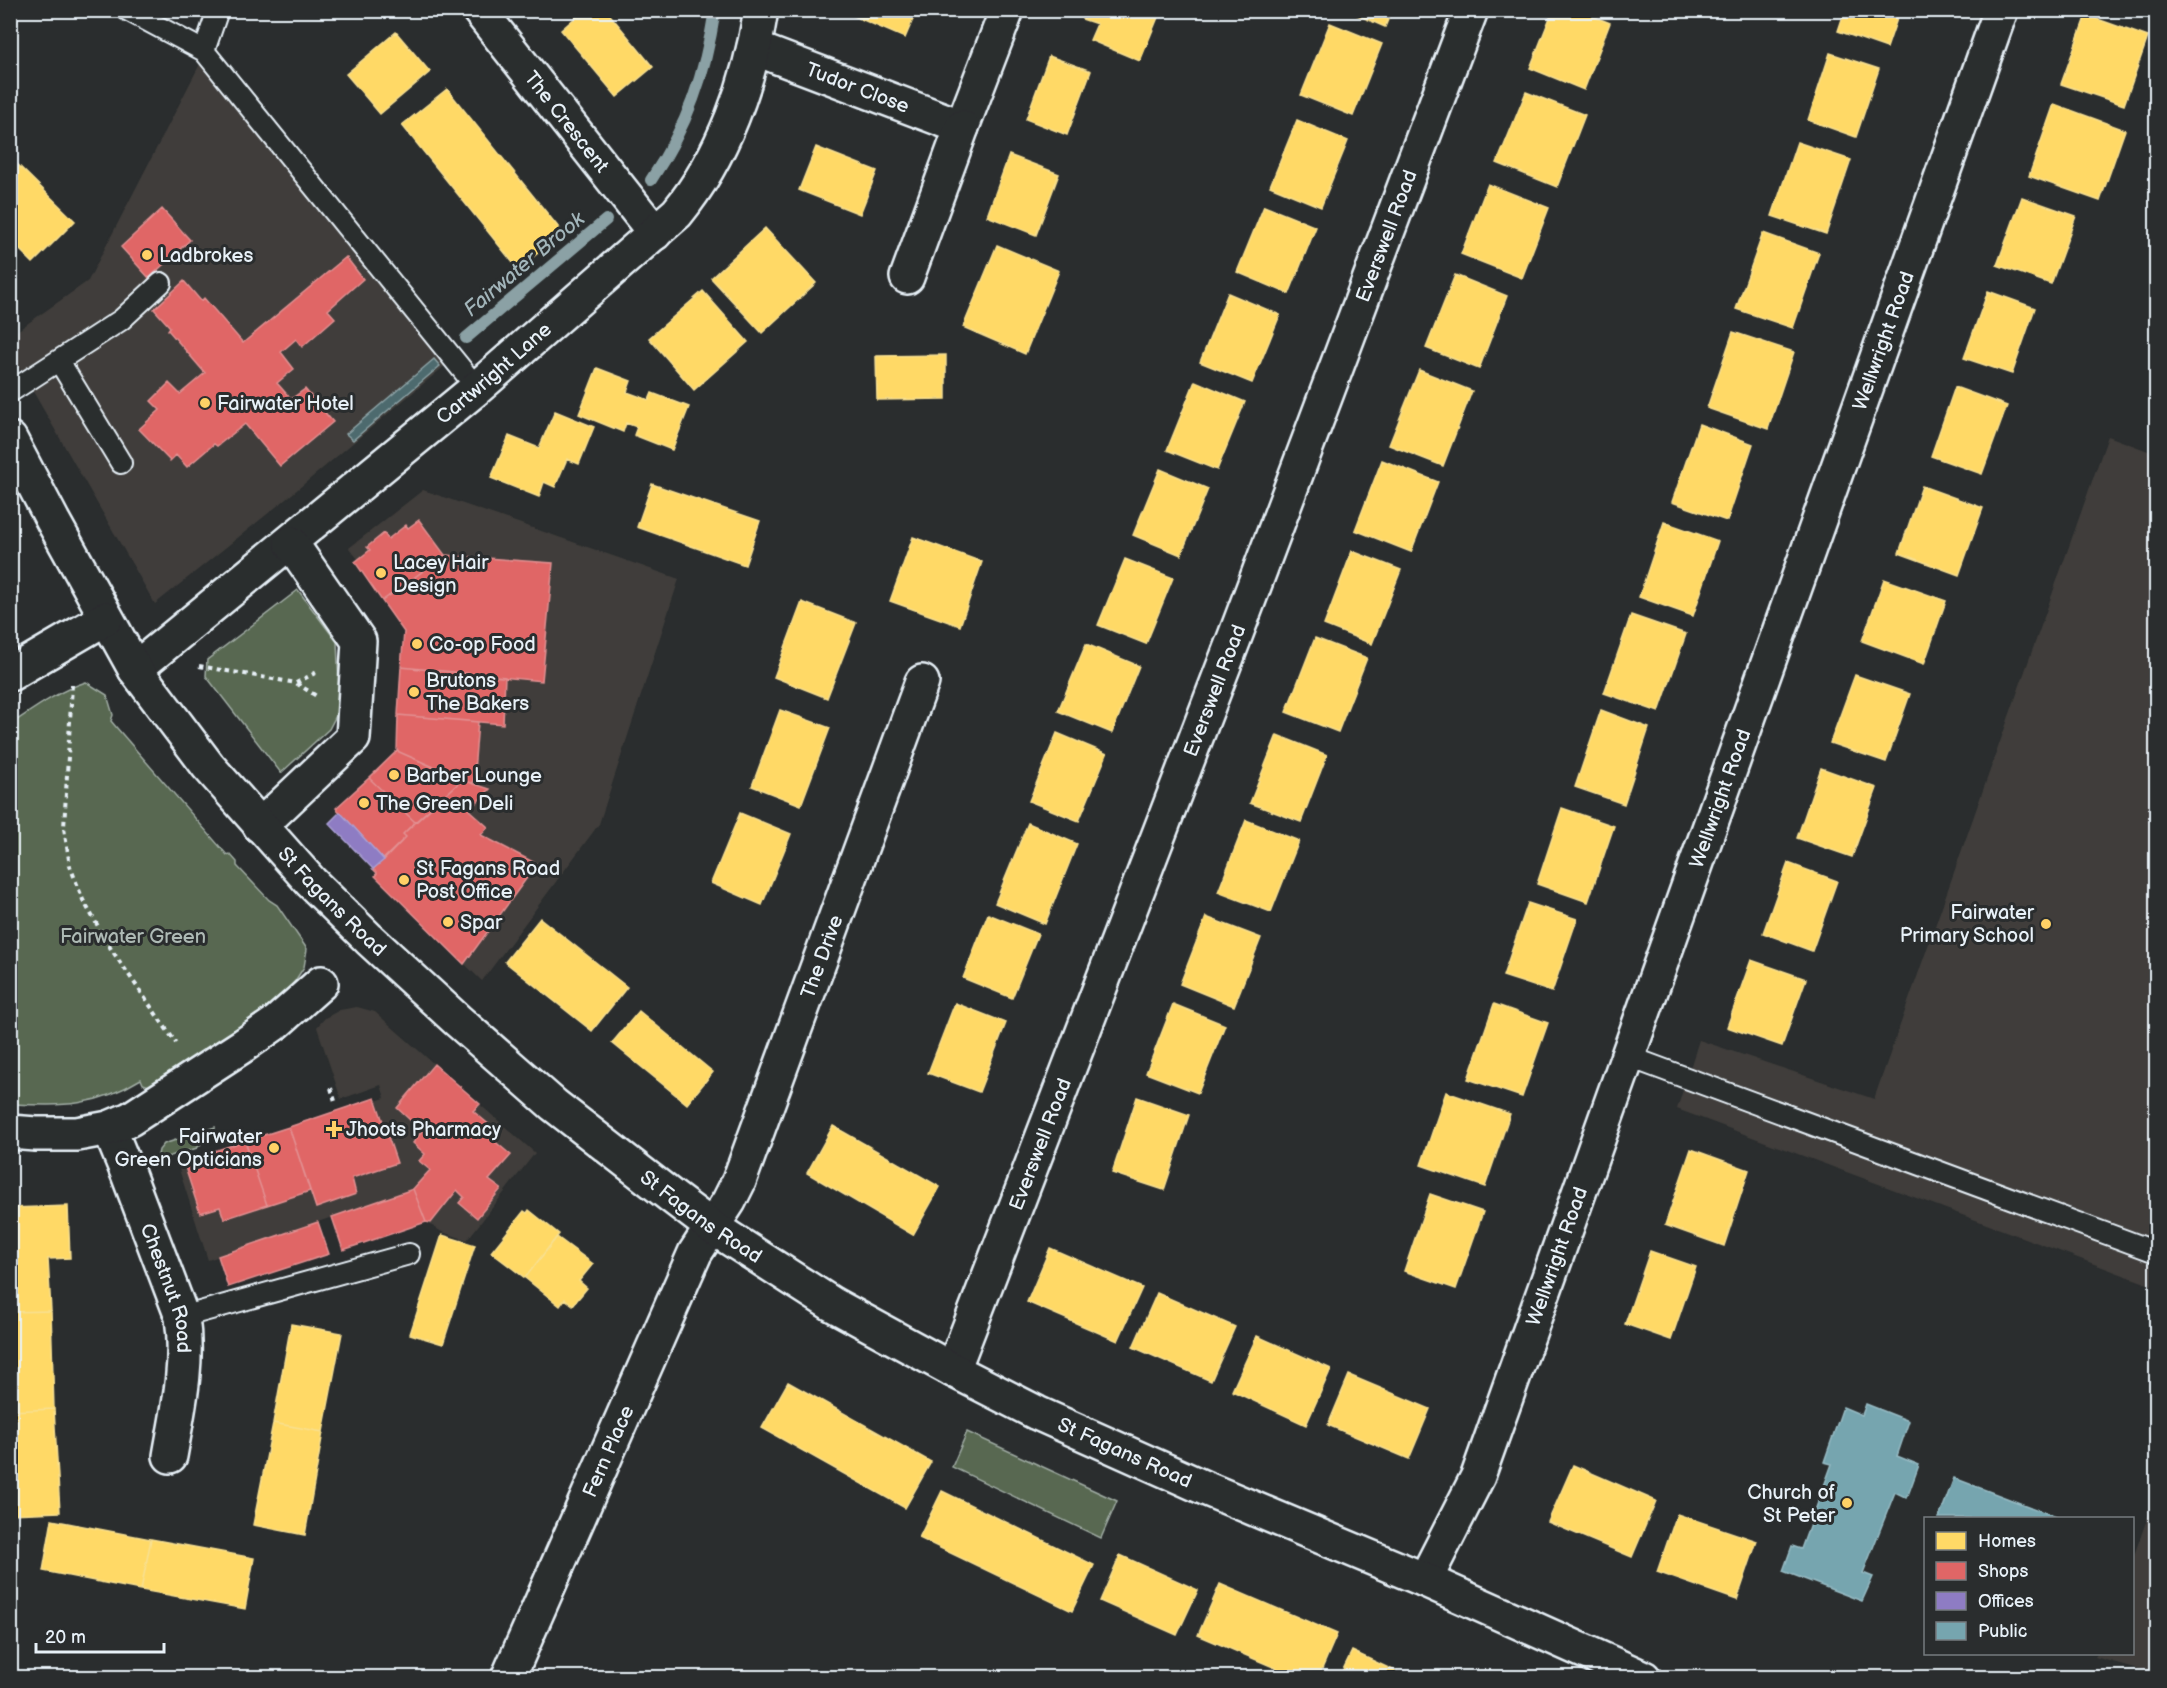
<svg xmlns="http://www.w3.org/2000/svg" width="2167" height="1688" viewBox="0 0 2167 1688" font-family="'Balsamiq Sans',sans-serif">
	<rect width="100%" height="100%" fill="#2a2d2e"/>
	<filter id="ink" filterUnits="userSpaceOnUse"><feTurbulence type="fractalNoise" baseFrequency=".0167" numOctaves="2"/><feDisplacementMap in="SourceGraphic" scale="12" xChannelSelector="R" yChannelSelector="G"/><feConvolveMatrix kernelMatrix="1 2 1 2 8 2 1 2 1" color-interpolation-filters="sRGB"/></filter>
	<g filter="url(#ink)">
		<path fill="#403e3b" d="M201,62L447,364L286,499L155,604L11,353L10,336L88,281Z
			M2108,436L2156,454V1287L1677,1109L1699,1040L1874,1099Z
			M423,490L679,579L599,824L482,981L375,876L376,873L329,823L339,812L336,808L397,751L404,632L355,562L358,559L349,548Z
			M357,1007L375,1012L535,1153L467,1240L442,1232L426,1222L413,1189L208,1260L178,1166L202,1158V1155L245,1141L375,1098L376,1101L385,1098L381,1085L341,1099L317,1027L325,1018L340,1010Z
			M2156,1494V1674L2095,1657L2097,1654H2132L2133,1558Z"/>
		<path fill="#586851" stroke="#a0aca4" stroke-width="1.5" d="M298,590L337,642L340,708L329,729L281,773L206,676L207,660Z
			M86,682L107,695L113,715L111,721L116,727L227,855L230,854L237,862V866L269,900L277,905L307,949L304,967L295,981L269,1011L255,1022L232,1032L204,1055L152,1087L143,1084L141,1079C96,1107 63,1106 13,1104H11V724C35,708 58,691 86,682Z
			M215,1127V1129L197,1148L157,1160L159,1150L164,1144Z
			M967,1432L1117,1501L1101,1538L952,1467Z"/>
		<path fill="#4d6b6e" stroke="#8ba1a5" stroke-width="1.5" d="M434,359L440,366L353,440L346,434Z"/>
		<path fill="#ffd966" stroke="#f8e092" stroke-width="1.5" d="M358,10H394L393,16Z
			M584,10H606L653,67L617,97L561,30Z
			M840,10H917L905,38Z
			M1085,10H1148L1159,15L1140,61L1090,40L1097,24L1082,19Z
			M1346,10H1392L1385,27Z
			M1553,10H1578L1610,23L1584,90L1530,68Z
			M1845,10H1900L1887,48L1838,31Z
			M2086,15L2148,37L2124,105L2061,84Z
			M1330,23L1382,44L1353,116L1301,95Z
			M396,32L430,72L380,114L346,74Z
			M1830,53L1879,69L1856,137L1808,120Z
			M1049,56L1091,71L1067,135L1026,119Z
			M447,89L563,233L518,269L402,125Z
			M1526,92L1585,115L1557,187L1497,163Z
			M2054,104L2125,130L2100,201L2029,176Z
			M1297,120L1348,141L1321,207L1270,186Z
			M1797,142L1851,160L1826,234L1772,216Z
			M816,147L877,171L860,214L799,190Z
			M1009,155L1059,174L1036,235L987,216Z
			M10,157L75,221L33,263L10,240Z
			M1488,184L1549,208L1522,278L1461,254Z
			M2022,197L2076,216L2051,284L1997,265Z
			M1264,206L1316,227L1289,294L1237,272Z
			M765,228L816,283L762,333L711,278Z
			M1763,233L1819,253L1793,328L1736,309Z
			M997,245L1059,271L1025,354L963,327Z
			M1455,275L1507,296L1479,369L1426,348Z
			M703,291L748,342L694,390L649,338Z
			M1988,291L2035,308L2012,374L1964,358Z
			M1228,293L1280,315L1252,383L1200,362Z
			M1733,332L1794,352L1768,429L1707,408Z
			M946,355V399L877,400L876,356Z
			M597,368L631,381L627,392L649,400L652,393L689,407L672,450L634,435L637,427L626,423L623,432L579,414Z
			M1419,370L1472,391L1443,466L1389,445Z
			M1195,381L1245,402L1217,470L1167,450Z
			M1955,387L2007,406L1982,474L1931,456Z
			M555,411L594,427L579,464L567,459L555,487L544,482L539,497L491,478L509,436L539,448Z
			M1699,424L1753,444L1727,521L1672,502Z
			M1382,460L1438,482L1411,552L1355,530Z
			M1160,469L1208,489L1181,555L1133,535Z
			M652,484L760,521L745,565L637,527Z
			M1922,486L1983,508L1959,575L1899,553Z
			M1664,522L1718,541L1693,616L1639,597Z
			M913,537L982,562L960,626L890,601Z
			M1352,551L1401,570L1372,644L1324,625Z
			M1125,559L1173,578L1146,644L1098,625Z
			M1884,579L1946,601L1924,664L1862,641Z
			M802,602L856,623L827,698L774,677Z
			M1631,615L1686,634L1659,712L1604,693Z
			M1315,638L1367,658L1338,732L1286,712Z
			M1086,644L1139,666L1112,733L1058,711Z
			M1855,675L1910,694L1886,762L1830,743Z
			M780,710L830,728L801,805L752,786Z
			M1601,710L1649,728L1624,804L1575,787Z
			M1057,733L1107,754L1079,821L1029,801Z
			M1277,735L1327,755L1301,822L1250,803Z
			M1821,768L1877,788L1852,857L1797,838Z
			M1562,808L1614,826L1588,902L1537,884Z
			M740,813L791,834L762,905L711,883Z
			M1246,820L1299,841L1271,912L1218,892Z
			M1028,823L1077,844L1045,924L995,903Z
			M1788,863L1837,881L1812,951L1763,933Z
			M1528,903L1577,919L1552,992L1503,976Z
			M988,914L1038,934L1012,998L963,978Z
			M1206,917L1261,938L1234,1006L1180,984Z
			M540,918L627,987L592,1031L505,962Z
			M1751,960L1806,979L1782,1046L1727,1027Z
			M955,1003L1006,1023L979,1092L928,1073Z
			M1173,1004L1225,1025L1198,1093L1146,1073Z
			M1494,1004L1548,1023L1522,1097L1468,1079Z
			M639,1011L713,1072L687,1104L612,1043Z
			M1446,1092L1510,1114L1485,1187L1421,1165Z
			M1137,1097L1189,1115L1164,1190L1112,1173Z
			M833,1126L940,1187L913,1235L807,1173Z
			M1691,1149L1749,1170L1724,1246L1665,1225Z
			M1430,1194L1483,1212L1456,1289L1404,1271Z
			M68,1206L70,1258L48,1259L51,1311L10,1312V1208Z
			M529,1210L559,1234L525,1278L491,1252L524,1211L527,1213Z
			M442,1235L475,1245L443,1344L410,1334Z
			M557,1237L593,1264L579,1281L587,1288L573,1305L565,1299L560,1306L525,1278Z
			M1050,1248L1142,1288L1118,1341L1027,1302Z
			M1650,1251L1696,1267L1671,1340L1625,1324Z
			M1157,1293L1235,1327L1211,1381L1133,1347Z
			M51,1311L54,1409L10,1411V1312Z
			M291,1324L342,1333L323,1432L273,1423Z
			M1257,1336L1331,1369L1306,1425L1232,1391Z
			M1349,1375L1430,1409L1409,1459L1328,1425Z
			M788,1382L931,1462L905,1508L762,1428Z
			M54,1409L60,1512L10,1514V1411Z
			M273,1423L323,1432L305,1535L253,1525Z
			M1573,1465L1656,1501L1632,1557L1548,1522Z
			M942,1491L1094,1565L1072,1611L919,1538Z
			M1677,1514L1757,1541L1737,1600L1657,1572Z
			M52,1520L151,1539L141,1590L43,1571Z
			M151,1539L254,1558L245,1609L141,1590Z
			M1120,1555L1198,1590L1177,1635L1100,1601Z
			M1220,1584L1337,1634L1318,1678H1299L1198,1635Z
			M1352,1651L1410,1678H1339Z"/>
		<path fill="#e06666" stroke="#e29092" stroke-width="1.5" d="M162,209L190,240L149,278L121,247Z
			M346,257L363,279L328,310L335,318L302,347L296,339L281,352L294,369L277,383L291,399L305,389L333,422L280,466L245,424L217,446L214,444L187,467L176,455L170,461L139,429L160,410L151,401L169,383L180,394L205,373L168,330L170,327L154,309L184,281L201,301L204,298L243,343Z
			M419,520L445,555L382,601L355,562L370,550L367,547L384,533L388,539L406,525L408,528Z
			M445,555L553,563L542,681L401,667L404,632L382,601Z
			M401,667L505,677L503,724L398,715Z
			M398,715L478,722L473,784L397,751Z
			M397,751L462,780L415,822L369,778Z
			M369,778L415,822L403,834L406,837L384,860L336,808Z
			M462,780L490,789L469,810L488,827L481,835L537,864L464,964L375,876L377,873L373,869L406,837L403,834Z
			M434,1064L480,1104L473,1111L498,1132L492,1139L511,1155L489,1180L501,1189L477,1218L459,1203L464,1197L457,1190L431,1223L426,1222L413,1189L430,1170L419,1161L425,1154L413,1143L422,1131L397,1108Z
			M375,1098L397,1163L352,1178L356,1194L316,1208L289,1127Z
			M289,1127L310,1191L267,1205L245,1141Z
			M245,1141L267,1205L224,1219L220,1207L200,1213L184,1164L203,1158L202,1155Z
			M413,1189L426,1222L343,1250L332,1217Z
			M318,1222L329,1254L228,1287L218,1256Z"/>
		<path fill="#8e7cc3" stroke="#a99fd3" stroke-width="1.5" d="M340,812L384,860L373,869L329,823Z"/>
		<path fill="#76a5af" stroke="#98bcc5" stroke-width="1.5" d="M1866,1404L1909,1421L1897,1456L1919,1465L1907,1498L1895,1492L1863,1573L1873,1577L1862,1601L1783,1571L1792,1546L1801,1549L1832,1464L1824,1462L1843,1407L1862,1415Z
			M1954,1478L2059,1518H1939Z"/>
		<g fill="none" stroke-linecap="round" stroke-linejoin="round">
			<path stroke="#8ba1a5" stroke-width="12" d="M651,180C688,125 705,75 715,10
				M466,338L606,220"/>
			<defs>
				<path id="service" d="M127,10L204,51
					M218,10L204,51L477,388
					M59,361L121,463
					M10,392L121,320L161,283
					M1627,1056L2156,1252
					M182,1317L409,1254"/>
				<g id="minor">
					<path id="s1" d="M479,10L655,233"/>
					<path id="s2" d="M754,48L962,127L1007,10"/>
					<path d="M907,277L962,127"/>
					<path id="s3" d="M135,669L477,388L677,213C723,157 750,82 761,10"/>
					<path d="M260,826L353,738L359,641L291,543"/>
					<path id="s4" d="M109,1128L128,1174L182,1317C189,1364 178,1410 170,1456"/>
					<path d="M10,1132L36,1134H77L109,1128L130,1119L244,1045L277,1022L321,983"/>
					<path id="s5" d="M953,1370L1234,639L1471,10"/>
					<path id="s6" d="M1425,1580L1478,1476L2001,10"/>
					<path id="s7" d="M508,1678L695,1253L729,1201L739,1181L922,682"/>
				</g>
				<g id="tertiary">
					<path id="s8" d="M10,439L53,521L135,669L208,766L311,882L369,939L457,1020L554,1105L671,1196L712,1227L832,1304L953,1370L1037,1413L1207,1489L1425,1580L1644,1678"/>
					<path d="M10,674L106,618"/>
				</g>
			</defs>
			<use href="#service" stroke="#e8f1f8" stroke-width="24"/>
			<use href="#minor" stroke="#e8f1f8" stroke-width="38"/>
			<use href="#tertiary" stroke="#e8f1f8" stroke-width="38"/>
			<path stroke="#e8f1f8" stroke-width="4" stroke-dasharray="4.5 4.5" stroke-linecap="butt" d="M199,666L296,683L318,697
				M296,683L319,671
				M72,685L64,828L70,866L83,900L111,949L176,1043
				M331,1088L335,1101"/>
			<use href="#service" stroke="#2a2d2e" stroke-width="20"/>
			<use href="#minor" stroke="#2a2d2e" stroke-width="33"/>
			<use href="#tertiary" stroke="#2a2d2e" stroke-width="33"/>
		</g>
	</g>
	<g fill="#ffd166" stroke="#2a2d2e" stroke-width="2">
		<circle cx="147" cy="255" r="6"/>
		<circle cx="205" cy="403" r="6"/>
		<circle cx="381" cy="573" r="6"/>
		<circle cx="417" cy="644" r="6"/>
		<circle cx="414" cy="692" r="6"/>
		<circle cx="394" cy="775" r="6"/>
		<circle cx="364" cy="803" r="6"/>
		<circle cx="404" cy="880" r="6"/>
		<circle cx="448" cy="922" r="6"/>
		<circle cx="2046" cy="924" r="6"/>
		<path d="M331 1120h6v6h6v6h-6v6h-6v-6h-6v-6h6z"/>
		<circle cx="274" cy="1148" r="6"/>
		<circle cx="1847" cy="1503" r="6"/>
	</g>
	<g text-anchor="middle" stroke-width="6" stroke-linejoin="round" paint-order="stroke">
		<g font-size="20" fill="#e8f1f8" stroke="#2a2d2e">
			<text dy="7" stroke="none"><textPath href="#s2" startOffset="111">Tudor Close</textPath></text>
			<text dy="7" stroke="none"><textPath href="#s1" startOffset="142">The Crescent</textPath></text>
			<text dy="7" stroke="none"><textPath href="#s5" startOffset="1214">Everswell Road</textPath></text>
			<text dy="7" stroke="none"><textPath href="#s6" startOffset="1322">Wellwright Road</textPath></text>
			<text dy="7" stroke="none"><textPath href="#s3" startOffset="465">Cartwright Lane</textPath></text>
			<text dy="7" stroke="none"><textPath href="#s5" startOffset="728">Everswell Road</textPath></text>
			<text dy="7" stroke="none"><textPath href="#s6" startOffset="836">Wellwright Road</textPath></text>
			<text dy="7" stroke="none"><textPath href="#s8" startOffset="567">St Fagans Road</textPath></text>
			<text dy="7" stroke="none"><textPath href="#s7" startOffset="788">The Drive</textPath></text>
			<text dy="7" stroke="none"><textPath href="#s5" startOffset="242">Everswell Road</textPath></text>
			<text dy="7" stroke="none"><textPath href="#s8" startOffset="1053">St Fagans Road</textPath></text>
			<text dy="7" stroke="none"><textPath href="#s6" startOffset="350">Wellwright Road</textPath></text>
			<text dy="7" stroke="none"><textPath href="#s4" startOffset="171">Chestnut Road</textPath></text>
			<text dy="7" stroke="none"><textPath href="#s7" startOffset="248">Fern Place</textPath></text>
			<text dy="7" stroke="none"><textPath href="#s8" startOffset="1539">St Fagans Road</textPath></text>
		</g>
		<g font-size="20" fill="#e8f1f8" stroke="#2a2d2e" text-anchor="start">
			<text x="159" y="262">Ladbrokes</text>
			<text x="217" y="410">Fairwater Hotel</text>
			<text x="393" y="569">Lacey Hair<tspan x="393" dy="23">Design</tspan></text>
			<text x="429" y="651">Co-op Food</text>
			<text x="426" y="687">Brutons<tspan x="426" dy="23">The Bakers</tspan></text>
			<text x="406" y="782">Barber Lounge</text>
			<text x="376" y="810">The Green Deli</text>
			<text x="416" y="875">St Fagans Road<tspan x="416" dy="23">Post Office</tspan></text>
			<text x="2034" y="919" text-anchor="end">Fairwater<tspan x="2034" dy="23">Primary School</tspan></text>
			<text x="460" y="929">Spar</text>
			<text x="346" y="1136">Jhoots Pharmacy</text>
			<text x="262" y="1143" text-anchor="end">Fairwater<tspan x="262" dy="23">Green Opticians</tspan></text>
			<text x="1835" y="1499" text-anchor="end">Church of<tspan x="1835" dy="23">St Peter</tspan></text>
		</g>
		<g font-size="20" fill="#aebab5" stroke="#2a2d2e">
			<text x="133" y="943">Fairwater Green</text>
		</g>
		<g font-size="21" font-style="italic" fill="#a2b5ba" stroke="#2a2d2e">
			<text transform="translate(524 264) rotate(-40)" y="7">Fairwater Brook</text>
		</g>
	</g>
	<rect width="2167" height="1688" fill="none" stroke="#2a2d2e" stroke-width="36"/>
	<rect x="18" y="18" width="2131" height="1652" fill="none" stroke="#e8f1f8" stroke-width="2" filter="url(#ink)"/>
	<rect x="1924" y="1517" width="210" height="138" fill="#2a2d2e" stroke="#767b7f" stroke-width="1.5"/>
	<rect x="1936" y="1532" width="30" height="18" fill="#ffd966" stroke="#767b7f" stroke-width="1.5"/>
	<text x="1978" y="1547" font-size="18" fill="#e8f1f8">Homes</text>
	<rect x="1936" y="1562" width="30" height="18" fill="#e06666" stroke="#767b7f" stroke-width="1.5"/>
	<text x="1978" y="1577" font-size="18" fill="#e8f1f8">Shops</text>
	<rect x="1936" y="1592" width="30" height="18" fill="#8e7cc3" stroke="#767b7f" stroke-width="1.5"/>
	<text x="1978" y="1607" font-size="18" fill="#e8f1f8">Offices</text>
	<rect x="1936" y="1622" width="30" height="18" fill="#76a5af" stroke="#767b7f" stroke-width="1.5"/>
	<text x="1978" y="1637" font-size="18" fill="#e8f1f8">Public</text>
	<path d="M36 1643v9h128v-9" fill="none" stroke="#e8f1f8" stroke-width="3"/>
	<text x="45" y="1643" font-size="18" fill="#e8f1f8" stroke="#2a2d2e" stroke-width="4.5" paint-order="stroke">20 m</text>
</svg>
